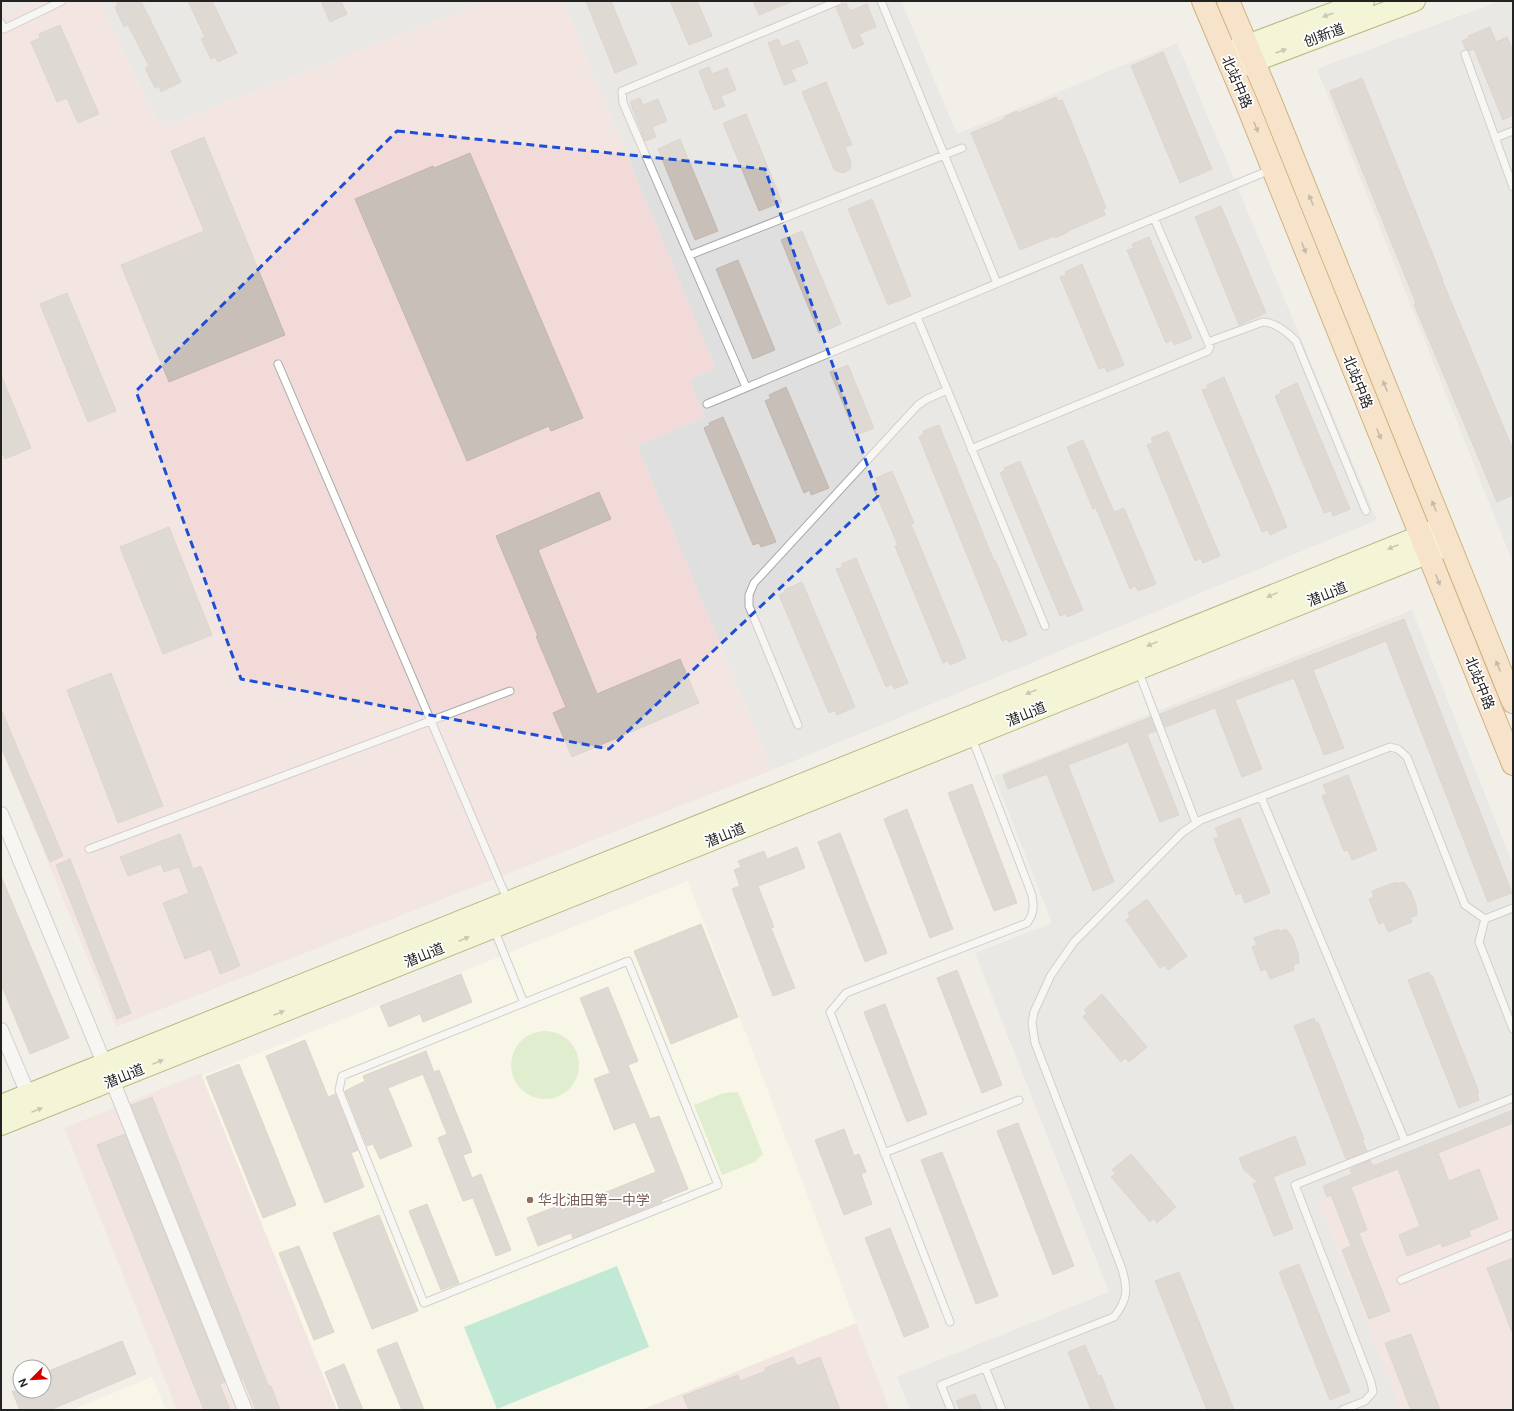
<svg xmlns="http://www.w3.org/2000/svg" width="1514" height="1411" viewBox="0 0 1514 1411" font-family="'DM Sans','Noto Sans SC',sans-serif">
	<rect width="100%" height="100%" fill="#f2efe9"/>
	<path fill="#e0dfdf" d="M1,1H32L6,13Z
		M99,1H488L160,128Z
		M563,1H901L957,134L1177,43L1377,520L772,770L637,445L705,417L689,379L715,368Z
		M1500,1H1513V563L1317,69Z
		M1412,610L1513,865V1124L1319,1201L1402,1410H910L897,1377L1109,1292L975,953L1052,923L994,776Z"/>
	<path fill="#f2dad9" d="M1,1L7,13L32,1H99L160,128L488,1H563L715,368L689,379L705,417L637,445L772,770L116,1027L1,749Z
		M201,1073L337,1410H177L64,1128Z
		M1513,1124V1410H1402L1319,1201Z
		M856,1323L890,1410H641Z"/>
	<path fill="#ffffe5" d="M688,881L856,1323L641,1410H337L202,1076Z
		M152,1377L166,1410H72Z"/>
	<path fill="#cdebb0" d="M511 1065a34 34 0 1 1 68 0a34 34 0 1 1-68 0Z
		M738,1092L763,1154L755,1162L722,1175L694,1105L724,1093Z"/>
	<path fill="#88e0be" d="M617,1266L649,1347L497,1409L464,1327Z"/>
	<path fill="#c7bfb8" stroke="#c4b6ab" d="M116,1H141L181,82L161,92L159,86L155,88L145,68L149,66L128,25L124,27L115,7L118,5Z
		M188,1H212L237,53L218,62L215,57L211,59L201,39L205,37Z
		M321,1H341L347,14L330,22Z
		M586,1H611L637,64L615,73Z
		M670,1H697L712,36L689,45Z
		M753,1H793L759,15Z
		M846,3L850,11L867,4L876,27L859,34L864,44L853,49L836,7Z
		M60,25L99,114L78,123L67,98L57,102L31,42L40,38L39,34Z
		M1490,27L1496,42L1507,37L1513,51V115L1503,120L1474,49L1469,51L1466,49L1462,41L1469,38L1468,36Z
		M778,39L782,47L798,40L808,63L791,70L796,81L784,85L768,43Z
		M1163,52L1212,169L1180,183L1131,66Z
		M709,67L712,74L727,68L736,90L721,96L725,106L714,110L699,71Z
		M1362,78L1443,280H1442L1513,450V495L1497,502L1414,304L1416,303L1330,91Z
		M826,82L852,145L845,147L851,162V166L849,170L843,173L836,171L834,169L802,92Z
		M1056,97L1058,101L1062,100L1071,121L1106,208L1103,209L1105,215L1068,231V232L1055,238L1054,236L1020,250L971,133L1005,119L1004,117L1017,111L1018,113Z
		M640,98L643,105L658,99L667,121L652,127L656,137L645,141L630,102Z
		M746,114L782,202L759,211L723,123Z
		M204,137L285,335L169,382L121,265L204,231L171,151Z
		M680,139L718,231L695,240L658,149Z
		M470,153L583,418L551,431L549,426L467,461L355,199L433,166L434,168Z
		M872,199L911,296L888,305L848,209Z
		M1221,206L1266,313L1239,325L1195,217Z
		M802,231L841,324L819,333L781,240Z
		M1149,237L1192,338L1174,345L1172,340L1166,343L1127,250L1134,248L1132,244Z
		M738,260L775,350L753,359L716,269Z
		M1082,264L1124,365L1107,372L1105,367L1099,369L1060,277L1066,275L1065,272Z
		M67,293L116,411L88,422L40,304Z
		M848,365L874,428L856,435L830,372Z
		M1,375L31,448L5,459L1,449Z
		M1224,377L1287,527L1270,535L1268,530L1262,532L1202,390L1208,388L1207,385Z
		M1297,383L1350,509L1333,516L1331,511L1324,513L1275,396L1281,393L1280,391Z
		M786,387L829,488L811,495L810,490L804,493L765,401L771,398L769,395Z
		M723,417L776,542L761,547L759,543L753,545L704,428L710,425L709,423Z
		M939,425L994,561L995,560L1027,635L1009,642L1007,639L1002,641L919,437L924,434L923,431Z
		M1168,431L1220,556L1203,563L1201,558L1195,561L1147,445L1153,443L1151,438Z
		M1083,440L1114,512L1124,508L1156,584L1138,591L1136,586L1130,589L1096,508L1093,509L1067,447Z
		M1020,461L1083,610L1067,617L1066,613L1060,616L1000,473L1005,470L1004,468Z
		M892,471L914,523L911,524L966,658L950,665L948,661L943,663L895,546L898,545L872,485L878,482L876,478Z
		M599,492L611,519L538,550L597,694L680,659L699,703L572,757L553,713L566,707L536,636H538L496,536Z
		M169,527L212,635L163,654L120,547Z
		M856,558L908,683L894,689L892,684L886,687L836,569L843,567L841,564Z
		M802,582L855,707L837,715L835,710L829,713L779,595L785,592L784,590Z
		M1404,619L1512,893L1488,902L1386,641L1313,670L1344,748L1324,755L1294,678L1235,700L1262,769L1242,777L1215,708L1165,727L1160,714Z
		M111,673L163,806L118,823L67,690Z
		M1,709L63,856L50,862L1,746Z
		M1151,717L1156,731L1147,734L1179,815L1160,822L1128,742L1068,765L1114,882L1093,891L1047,774L1008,789L1003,775Z
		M1348,775L1377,850L1352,860L1348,850L1344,851L1322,796L1327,794L1323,785Z
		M972,784L1017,903L994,911L948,793Z
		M907,809L953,929L930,938L884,819Z
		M1240,818L1270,893L1245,903L1241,893L1236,895L1214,839L1219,837L1215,828Z
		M840,833L887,953L865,962L818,842Z
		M180,834L193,869L201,866L240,966L220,974L211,949L185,959L163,903L189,893L179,867L164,872L161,864L128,876L120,857Z
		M797,847L805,868L758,886L774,927L771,928L795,988L773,996L732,889L740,886L734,870L741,867L738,861L764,851L767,859Z
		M70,859L131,1013L117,1019L56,865Z
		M1,876L69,1038L30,1054L1,984Z
		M1396,882L1397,884L1404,882L1410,890L1416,905L1417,915L1410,918L1412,922L1388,932L1384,922L1379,924L1369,899L1374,897L1372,891Z
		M1147,899L1187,956L1168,970L1164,965L1160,968L1126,920L1130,917L1128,913Z
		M701,924L738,1017L671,1044L634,951Z
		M1279,929V932L1286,929L1292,937L1298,953L1299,963L1293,965L1294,970L1270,979L1266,969L1261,971L1252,947L1257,945L1254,938Z
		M957,970L1002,1085L982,1093L937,978Z
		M1429,972L1431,976L1432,975L1479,1092L1477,1093L1479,1100L1459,1108L1408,980Z
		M461,974L472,1002L423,1022L420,1014L389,1027L380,1006Z
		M608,987L638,1061L628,1065L650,1119L659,1116L688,1189L661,1200L662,1202L573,1238L571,1233L538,1246L527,1218L560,1205L562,1210L656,1172L635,1122L614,1130L594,1079L610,1073L580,998Z
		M1102,994L1147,1047L1129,1062L1125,1058L1121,1062L1083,1017L1087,1013L1084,1010Z
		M885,1004L927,1114L907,1122L864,1012Z
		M1314,1018L1316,1023L1318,1022L1364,1139L1362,1140L1367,1151L1346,1159L1294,1026Z
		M305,1040L328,1097L335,1094L358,1150L351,1153L364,1187L325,1203L266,1056Z
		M426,1051L434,1072L439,1070L472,1152L463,1155L472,1178L481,1174L511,1250L496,1256L473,1198L463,1201L438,1138L447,1134L423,1074L388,1088L412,1146L380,1159L373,1144L367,1146L345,1091L365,1081L363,1076Z
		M239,1064L296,1205L263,1218L206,1077Z
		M152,1097L269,1387L271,1386L280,1410H256L243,1378L242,1379L131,1105Z
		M1513,1110V1123L1438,1153L1449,1181L1479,1169L1498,1219L1469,1231L1471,1236L1442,1247L1441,1243L1407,1256L1399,1235L1420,1226L1398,1169L1351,1187L1367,1230L1359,1233L1390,1311L1369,1319L1342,1250L1351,1246L1331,1195L1327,1197L1323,1186L1352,1174L1350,1169L1370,1160L1373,1166Z
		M1018,1123L1074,1266L1053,1275L997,1131Z
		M844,1129L854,1156L859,1154L866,1172L861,1174L872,1204L844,1215L815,1140Z
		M125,1134L225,1382L220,1384L230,1410H204L97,1145Z
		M1295,1136L1306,1164L1273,1177L1293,1229L1274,1236L1253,1184L1258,1182L1244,1170L1239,1158Z
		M942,1152L998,1296L976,1304L921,1160Z
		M1131,1154L1176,1207L1157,1223L1154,1218L1150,1222L1111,1177L1116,1174L1112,1170Z
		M427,1204L459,1283L441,1290L409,1211Z
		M379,1215L418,1311L372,1329L333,1233Z
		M890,1228L929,1327L904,1337L865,1238Z
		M299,1246L334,1332L314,1340L279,1253Z
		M1513,1258V1332H1512L1487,1268Z
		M1299,1264L1350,1392L1330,1400L1279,1272Z
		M1179,1272L1234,1410H1207L1155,1281Z
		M1411,1334L1440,1410H1411L1385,1343Z
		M122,1341L136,1374L50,1410H20L12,1391H44V1373Z
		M397,1342L424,1410H402L377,1350Z
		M1085,1345L1098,1376L1101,1375L1115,1410H1091L1068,1352Z
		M793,1357L797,1366L820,1357L840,1410H689L683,1396L738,1375L740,1381L766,1371L765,1368Z
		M344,1364L363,1410H340L325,1372Z
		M975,1394L982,1410H960L956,1401Z"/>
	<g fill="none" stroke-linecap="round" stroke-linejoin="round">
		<defs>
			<path id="lane" d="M881,1L997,283
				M1,23L4,29L62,1
				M1465,54L1513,187
				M1495,138L1513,131
				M690,255L962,148
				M917,317L1045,626
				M1208,342L1263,322C1275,322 1288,333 1296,341L1366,511
				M278,364L508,901
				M746,387L623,103L622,91L838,1
				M707,404L1270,170
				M971,449L1208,351L1210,347L1154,218
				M1138,670L1196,823
				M798,725L749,606V595L754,583L918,405L927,399L947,390
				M1261,797L1405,1141
				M89,849L510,691
				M1485,919L1513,908
				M494,929L524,1003
				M628,961L718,1185L424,1303L339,1090L342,1076Z
				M884,1153L1019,1100
				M1401,1280L1513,1234
				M950,1322L830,1012L846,993L1027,923C1034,914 1034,907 1032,895L972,738
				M985,1367L1002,1410
				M951,1410L941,1385L1114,1317C1128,1299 1128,1290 1122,1269L1035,1043L1032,1023L1034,1012L1051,975L1074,942L1183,832L1201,820L1390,747L1398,749L1407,757L1465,905L1485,919L1479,942L1513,1029
				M1342,1410L1365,1401L1373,1392L1371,1382L1295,1185L1513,1098"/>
			<path id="street" d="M1,814L104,1063
				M1,1030L28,1094
				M112,1080L245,1410"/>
			<path id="secondary" d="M1231,51L1364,1
				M1232,70L1415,1
				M1,1105L1437,529
				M1,1125L1444,547"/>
			<path id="primary" d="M1203,1L1248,107L1513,764
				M1228,1L1269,98L1513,702"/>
		</defs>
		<use href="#lane" stroke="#a9a9a9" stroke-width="9"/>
		<use href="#street" stroke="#a9a9a9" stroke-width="16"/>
		<use href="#secondary" stroke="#707d05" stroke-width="22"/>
		<use href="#primary" stroke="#a06b00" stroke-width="24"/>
		<use href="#lane" stroke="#fff" stroke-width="7"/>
		<use href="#street" stroke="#fff" stroke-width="14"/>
		<use href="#secondary" stroke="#f7fabf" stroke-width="20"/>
		<use href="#primary" stroke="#fcd6a4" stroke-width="22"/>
	</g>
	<defs><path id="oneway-solid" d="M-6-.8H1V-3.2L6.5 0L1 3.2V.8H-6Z"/></defs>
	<g fill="#979978">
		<use href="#oneway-solid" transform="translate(1328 15) rotate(160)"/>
		<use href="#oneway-solid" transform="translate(1281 51) rotate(-20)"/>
		<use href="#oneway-solid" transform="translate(1393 547) rotate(158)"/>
		<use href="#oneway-solid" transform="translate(1272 595) rotate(158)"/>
		<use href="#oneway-solid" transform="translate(1152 644) rotate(158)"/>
		<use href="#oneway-solid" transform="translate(1031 692) rotate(158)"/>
		<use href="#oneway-solid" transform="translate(464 939) rotate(-22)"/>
		<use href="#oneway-solid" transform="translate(279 1013) rotate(-22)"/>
		<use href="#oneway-solid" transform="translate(158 1062) rotate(-22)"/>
		<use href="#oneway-solid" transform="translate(37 1110) rotate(-22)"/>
	</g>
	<g fill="#8f7c63">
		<use href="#oneway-solid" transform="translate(1256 127) rotate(68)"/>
		<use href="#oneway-solid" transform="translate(1311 200) rotate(-112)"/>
		<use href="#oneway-solid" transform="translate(1304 248) rotate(68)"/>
		<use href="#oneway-solid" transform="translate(1385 386) rotate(-112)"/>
		<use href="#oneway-solid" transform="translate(1379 434) rotate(68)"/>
		<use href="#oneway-solid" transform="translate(1434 506) rotate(-112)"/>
		<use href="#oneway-solid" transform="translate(1438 580) rotate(68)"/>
		<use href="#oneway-solid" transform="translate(1498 666) rotate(-112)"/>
	</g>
	<path d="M0 0H1514V1411H0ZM397,131L765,169L878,496L609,749L241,679L136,391Z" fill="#f2efe9" fill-opacity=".55" fill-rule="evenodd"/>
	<path fill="none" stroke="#1d4ed8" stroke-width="3" stroke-dasharray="8 5" stroke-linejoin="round" d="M397,131L765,169L878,496L609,749L241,679L136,391Z"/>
	<circle fill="#8d6e63" stroke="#fff" stroke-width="1.5" cx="530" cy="1200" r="4"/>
	<g text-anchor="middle" stroke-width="3.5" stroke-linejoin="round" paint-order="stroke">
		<g font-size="14" fill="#222" stroke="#fff">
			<text transform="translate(1324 35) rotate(-20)" y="5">创新道</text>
			<text transform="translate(1237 82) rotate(67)" y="5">北站中路</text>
			<text transform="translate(1358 382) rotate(68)" y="5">北站中路</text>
			<text transform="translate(1327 594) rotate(-22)" y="5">潜山道</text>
			<text transform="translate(1480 683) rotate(68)" y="5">北站中路</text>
			<text transform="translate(1026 714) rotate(-22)" y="5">潜山道</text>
			<text transform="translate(725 835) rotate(-22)" y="5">潜山道</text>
			<text transform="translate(424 955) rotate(-22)" y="5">潜山道</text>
			<text transform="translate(124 1076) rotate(-22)" y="5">潜山道</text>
		</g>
		<g font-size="14" fill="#785e54" stroke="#fff" text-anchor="start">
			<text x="538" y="1205">华北油田第一中学</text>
		</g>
	</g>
	<rect width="1514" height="1411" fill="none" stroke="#222222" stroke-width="4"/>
	<g transform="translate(32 1379) rotate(246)"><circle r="19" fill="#ffffff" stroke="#a7a7a7"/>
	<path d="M0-3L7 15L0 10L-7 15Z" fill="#d40000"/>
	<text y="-6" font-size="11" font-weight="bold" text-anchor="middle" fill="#222222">N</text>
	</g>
</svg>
